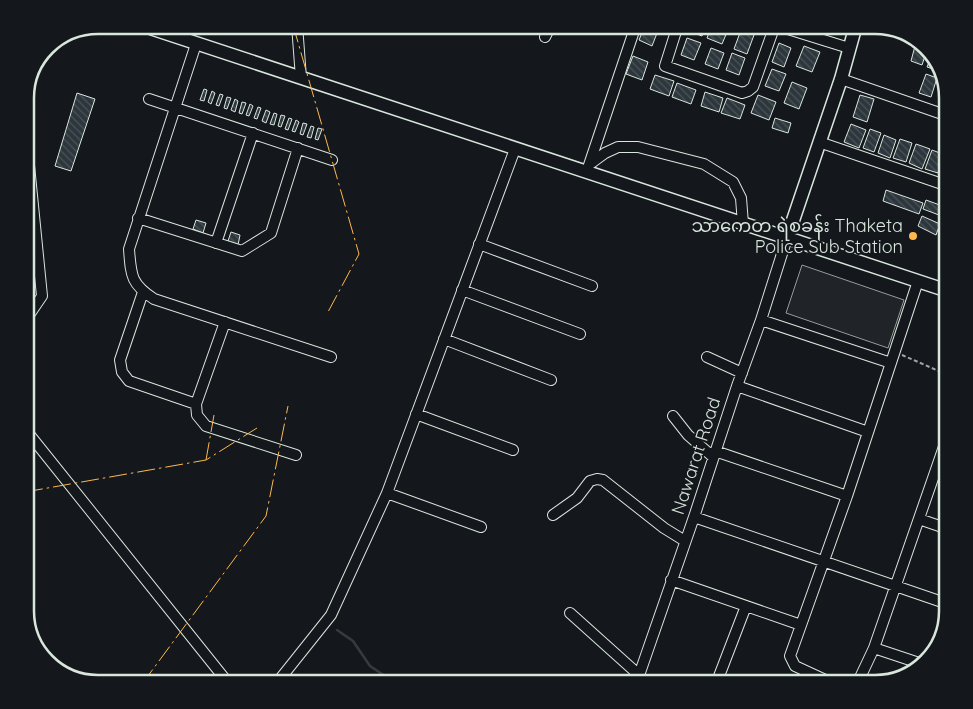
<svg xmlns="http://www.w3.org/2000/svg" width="973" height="709" viewBox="0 0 973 709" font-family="Quicksand,'Noto Sans Myanmar',sans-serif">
	<defs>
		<pattern id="building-back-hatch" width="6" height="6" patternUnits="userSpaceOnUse" patternTransform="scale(1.25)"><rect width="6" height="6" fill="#2c363c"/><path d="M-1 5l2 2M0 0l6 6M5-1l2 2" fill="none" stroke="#4a5358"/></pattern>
	</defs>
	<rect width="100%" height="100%" fill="#14181c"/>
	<path fill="#202428" stroke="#939e99" d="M802,265L904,300L888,348L786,313Z"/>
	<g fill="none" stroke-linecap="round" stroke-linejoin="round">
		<path stroke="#363b3e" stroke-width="2.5" d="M337,630L353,641L370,666L388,678L392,684"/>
	</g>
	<path fill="url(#building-back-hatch)" stroke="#d8e6dc" d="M645,25H651L659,28L652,46L639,40Z
		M690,25H706L702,36L688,31Z
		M712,25H730L722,44L707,38Z
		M808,25H828L826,32Z
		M741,30L754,35L747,54L734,49Z
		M687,38L701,43L694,60L681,55Z
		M779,43L791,48L784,67L772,62Z
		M804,46L820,52L812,72L796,66Z
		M915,46L927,50L922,65L911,61Z
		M711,48L724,53L718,69L705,64Z
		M732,53L745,58L739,75L726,70Z
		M932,55L940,65L939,71L927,67Z
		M633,56L648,62L642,80L626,74Z
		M772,69L786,74L779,91L765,86Z
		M926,74L937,78L931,97L919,93Z
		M655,75L674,81L669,96L650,89Z
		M792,82L807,88L799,109L784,103Z
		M677,83L696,90L691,104L672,97Z
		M204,89L207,90L204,101L200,100Z
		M212,91L215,93L211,104L208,102Z
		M705,92L723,98L719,112L701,106Z
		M77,93L95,99L71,171L55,166Z
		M220,94L223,95L219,106L216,105Z
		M758,95L776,102L769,120L751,113Z
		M860,95L874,99L867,122L853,117Z
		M227,97L231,98L227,109L224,108Z
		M727,98L745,105L740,119L721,113Z
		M235,99L238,101L235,112L231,110Z
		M242,102L246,103L242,114L239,113Z
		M250,104L253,106L249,116L246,115Z
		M258,107L261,108L257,119L254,118Z
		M266,110L270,112L266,123L262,121Z
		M274,113L277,114L274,125L270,124Z
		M281,115L285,116L281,127L278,126Z
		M289,118L292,119L288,130L285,129Z
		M775,118L791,123L788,133L772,128Z
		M296,120L299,122L295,132L292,131Z
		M303,123L307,124L303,135L300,134Z
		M851,124L866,130L859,148L844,142Z
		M311,126L314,127L311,138L307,137Z
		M318,128L322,129L318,140L315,139Z
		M870,129L881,133L874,152L863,148Z
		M884,135L896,140L890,158L878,153Z
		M900,139L912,143L906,162L893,158Z
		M916,144L930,149L922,169L909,163Z
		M932,150L945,155L938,173L925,169Z
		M947,155L948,156V177L940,174Z
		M886,190L923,203L919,214L883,201Z
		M926,200L948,208L947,218L923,209Z
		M922,216L940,224L936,235L918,226Z
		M196,220L206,223L203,233L193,229Z
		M231,232L240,235L238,245L228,241Z"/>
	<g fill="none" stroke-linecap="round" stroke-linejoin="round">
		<defs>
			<path id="minor" d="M297,25L301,78
				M678,25L665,66L742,93L748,91L753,87L775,25
				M775,25L849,48
				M545,37L551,25
				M196,44L129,249C131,276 131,284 154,299L331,357
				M841,79L948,116
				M149,99L332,160
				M819,142L948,186
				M590,164L605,153L618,147H638L704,164L733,182L741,198L743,224
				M589,165L636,25
				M138,218L242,251L271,233L298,148
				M216,243L253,133
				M479,244L592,286
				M462,290L580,334
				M143,292L120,360L122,372L129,381L196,404
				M761,320L891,363
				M25,321L42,296L25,125
				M225,322L196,404L197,415L206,426L296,455
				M444,339L551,380
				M707,357L742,373
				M737,386L868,432
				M416,414L513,450
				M673,416L688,435L713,457
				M25,429L229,684
				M715,451L847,496
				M387,493L481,527
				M553,515L577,498L590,481L597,479L603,480L664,528L685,541
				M694,517L948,604
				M919,519L948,529
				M671,580L801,625
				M570,613L639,675
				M874,648L922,664
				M719,676L731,684
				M276,684L331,615L387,493L515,149
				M636,684L694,517L737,386L761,320L787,238
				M716,684L746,606
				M834,684L795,666L790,656L847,496L918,281
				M857,684L874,648L948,435"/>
			<path id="major" d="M141,25L948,291
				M787,238L841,79L856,25"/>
		</defs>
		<use href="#minor" stroke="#d8e6dc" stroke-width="12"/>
		<use href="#major" stroke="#d8e6dc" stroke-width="15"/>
		<path stroke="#9da8a2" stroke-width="2" stroke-dasharray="4 2.5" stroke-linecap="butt" d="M902,355L948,375"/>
		<use href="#minor" stroke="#14181c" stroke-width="10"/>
		<use href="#major" stroke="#14181c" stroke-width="12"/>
		<path stroke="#ffb74d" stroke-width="1" stroke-dasharray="18 4 2.5 4" stroke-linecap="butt" d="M293,25L359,254L328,312
			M206,460L214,415
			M25,492L206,460L257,428
			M142,684L266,516L288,406"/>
	</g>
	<circle fill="#ffb74d" stroke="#14181c" stroke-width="2" cx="913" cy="236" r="5"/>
	<g text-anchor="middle" stroke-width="4" stroke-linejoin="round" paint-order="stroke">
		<g font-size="18" fill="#d8e6dc" stroke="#14181c" text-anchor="end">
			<text x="903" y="232">သာကေတ ရဲစခန်း Thaketa<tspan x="903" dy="21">Police Sub Station</tspan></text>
		</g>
		<g font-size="18" fill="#d8e6dc" stroke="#14181c">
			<text transform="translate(696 456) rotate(-72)" y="6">Nawarat Road</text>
		</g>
	</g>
	<path d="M0 0H973V709H0ZM98 34H875A64 64 0 0 1 939 98V611A64 64 0 0 1 875 675H98A64 64 0 0 1 34 611V98A64 64 0 0 1 98 34Z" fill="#14181c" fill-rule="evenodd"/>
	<path fill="none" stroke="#d8e6dc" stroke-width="2.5" d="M98 34H875A64 64 0 0 1 939 98V611A64 64 0 0 1 875 675H98A64 64 0 0 1 34 611V98A64 64 0 0 1 98 34Z"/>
</svg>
